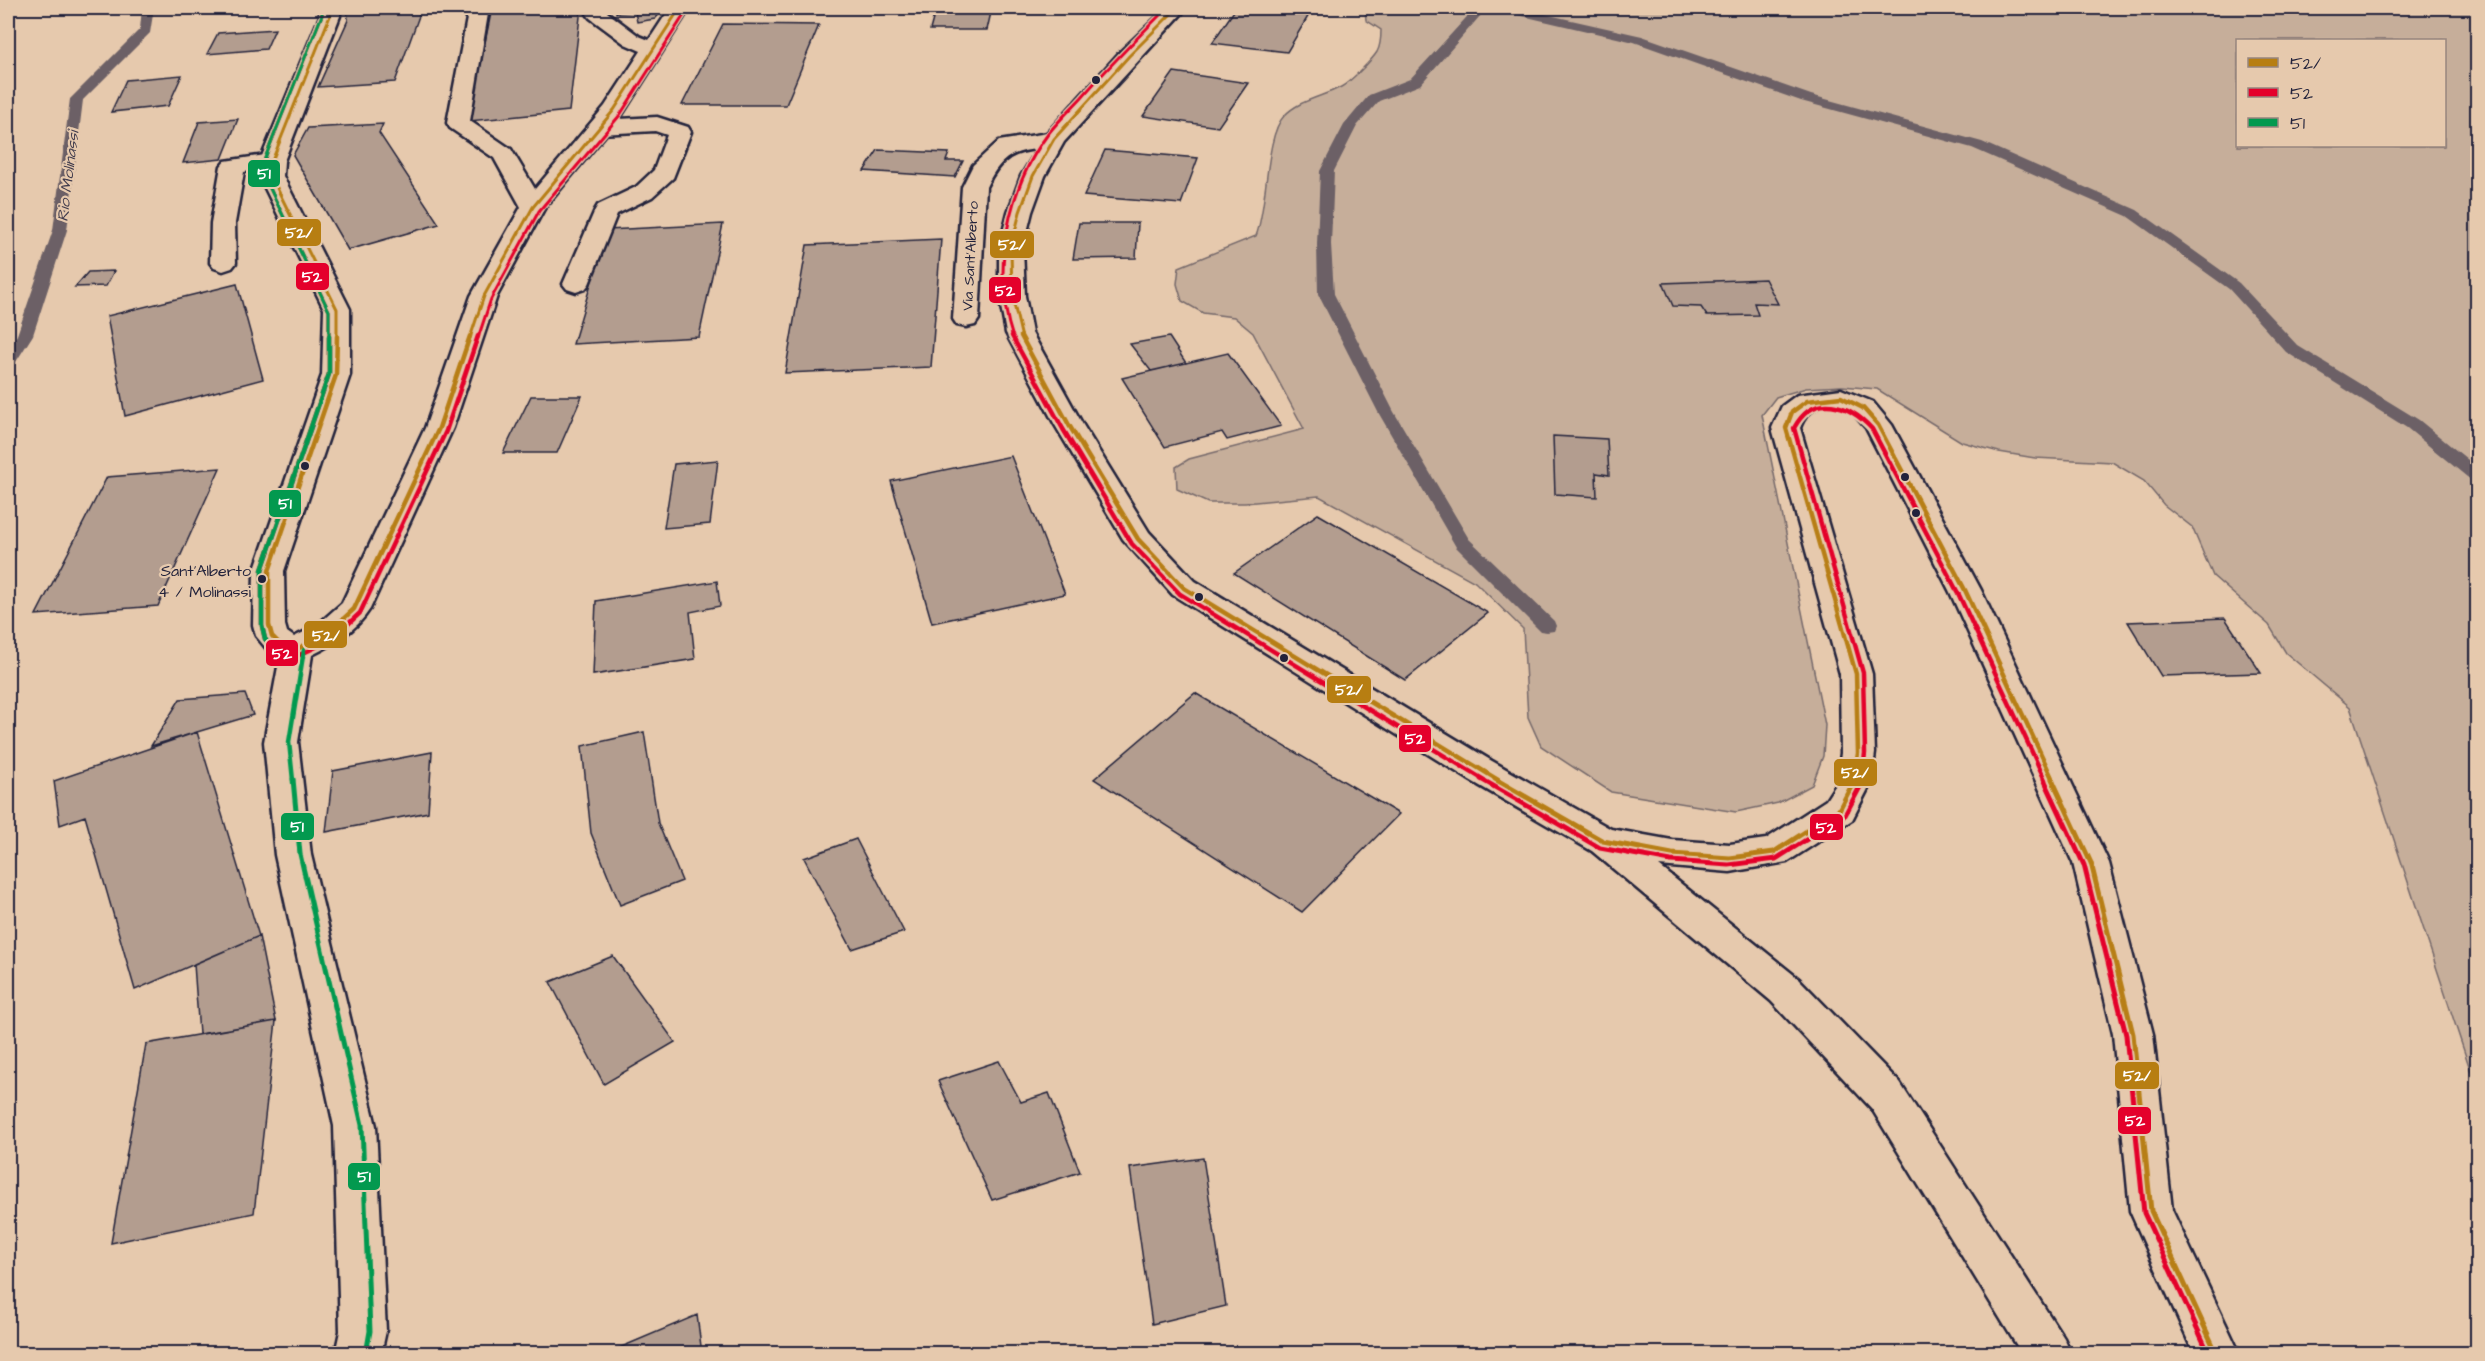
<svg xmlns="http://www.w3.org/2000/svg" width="2485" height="1361" viewBox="0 0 2485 1361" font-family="'Architects Daughter',sans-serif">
	<rect width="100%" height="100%" fill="#e6c9ad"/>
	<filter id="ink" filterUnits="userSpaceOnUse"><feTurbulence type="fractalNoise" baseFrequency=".0167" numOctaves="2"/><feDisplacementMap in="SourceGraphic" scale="12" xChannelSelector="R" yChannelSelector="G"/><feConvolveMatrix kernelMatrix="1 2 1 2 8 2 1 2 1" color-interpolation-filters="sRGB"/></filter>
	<g filter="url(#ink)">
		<path fill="#c6ae9a" stroke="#74686a" stroke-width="1.5" fill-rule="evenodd" d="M1365,8H2477V1090L2350,707L2286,653L2269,625L2213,576L2192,527L2164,505L2144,481L2112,462L2035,458L1999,452L1962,442L1877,389L1842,386L1806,388L1776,397L1762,415L1825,725L1823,756L1812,785L1778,803L1736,812L1611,792L1541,746L1528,717L1523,629L1475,582L1319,496L1245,503H1208L1177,489L1176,467L1189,459L1304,429L1253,333L1234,317L1203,313L1182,301L1177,284L1179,267L1256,236C1268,206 1265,136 1284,116C1299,100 1322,97 1341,87C1349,83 1372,60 1377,52C1381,45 1381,37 1381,30L1366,20ZM2238,40H2444V146H2238Z"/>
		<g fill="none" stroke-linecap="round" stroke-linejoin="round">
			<path fill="#6c6166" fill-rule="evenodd" d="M142,8H154L150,33L83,100L67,230L33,335L14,365L8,367V350L17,335L53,230L70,99L140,29Z
				M1475,8H1487L1420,85L1379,101L1357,126L1334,171L1331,244L1334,294L1394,412L1469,539L1554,621L1556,626L1554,631L1547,632L1540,631L1456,547L1378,412L1318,294L1317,244L1320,171L1344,125L1369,95L1410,79Z
				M1499,8H1518L1642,36L1811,95L1982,142L2137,210L2239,283L2298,346L2419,420L2478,468V482L2472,481L2407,428L2286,352L2229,289L2127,216L1972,148L1801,101L1634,42L1501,11Z"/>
		</g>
		<path fill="#b39d8f" stroke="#22223b" stroke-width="1.5" d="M347,8H418L419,16L395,82L318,87L348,20Z
			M492,8H581L569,111L469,121Z
			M616,8H665L655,19L637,22L635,12L616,13Z
			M936,8H992L987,30H930Z
			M1236,8H1313L1287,52L1212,43Z
			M723,24L819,25L786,105H682Z
			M275,29L266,49L207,54L218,33Z
			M1174,72L1248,83L1218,127L1143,116Z
			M182,75L168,106L111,112L126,80Z
			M238,119L222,159L183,163L199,122Z
			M383,124L379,133L439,224L348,250L293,155L308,128Z
			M878,150L949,153L946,161H963L955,177L864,171Z
			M1105,150L1198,158L1181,204L1084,196Z
			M1079,223H1138L1136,258L1073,259Z
			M723,224L699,337L573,344L607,230Z
			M941,239L931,367L785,373L807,245Z
			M114,271L106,286L75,287L88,272Z
			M1765,279L1778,304L1754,303L1758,315L1707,316L1701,307L1673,306L1663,283Z
			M237,284L263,379L125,416L107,316Z
			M1169,337L1186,363L1151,371L1130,344Z
			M1228,353L1281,426L1227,440L1222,432L1165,447L1122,378Z
			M531,396H582L557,453H503Z
			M1553,436L1607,439L1609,475L1596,473L1597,497L1555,494Z
			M1011,456L1065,594L932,623L891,481Z
			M718,460L710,524L664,528L674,464Z
			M220,468L158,606L36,615L107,477Z
			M1318,514L1488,613L1405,680L1234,573Z
			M717,581L720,606L690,612L695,659L593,675L596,601Z
			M2225,618L2261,673L2161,676L2128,622Z
			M1195,693L1399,814L1302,912L1094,779Z
			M245,694L253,715L151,746L180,699Z
			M197,732L259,936L135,990L85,816L60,825L54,781Z
			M644,732L658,823L682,881L620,905L591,833L582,746Z
			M432,752L428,812L326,832L333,771Z
			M856,839L904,932L852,949L804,858Z
			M259,936L276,1021L199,1034L194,964Z
			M613,956L675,1042L604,1084L550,982Z
			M276,1021L254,1213L111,1243L146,1044Z
			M999,1061L1021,1102L1049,1093L1080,1172L992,1200L938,1081Z
			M1203,1158L1226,1306L1152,1324L1130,1168Z
			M697,1315L702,1354H605Z"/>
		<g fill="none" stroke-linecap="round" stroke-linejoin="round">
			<defs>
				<path id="lane" d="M657,117L688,127L691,132L673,178L652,197L617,214L589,284L585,289L576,292L567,289L563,284L595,210L598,205L636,187L654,170L667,135L655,131L600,134L592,132L589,127L592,122L600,120Z
					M1054,132L1062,134L1065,139L1062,144C1022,154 1007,144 986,187L979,319L975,325L966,327L957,325L953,319L962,187L973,165L999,141Z
					M272,154L280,156L284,161L280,166L244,172L235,223L236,263L232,268L223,271L214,268L210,263L211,223L221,166L225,161Z"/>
				<path id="street" d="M320,8H340V16L284,161L283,176L350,309V375L284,571L285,625L287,632L294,637L316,626L342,603L425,428L471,296L521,207L494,158L450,128L447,123L469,8H489L470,121L511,149L535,189L605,106L641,51L625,44L590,18L587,14V8H607V12L639,36L649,40L670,8H690L622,115L544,209L497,296L453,428L370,609C356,631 334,644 312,655L298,742L311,855L376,1126L386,1331L381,1354H335L340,1331L334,1126L275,855L264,742L280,656L270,653L256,636L253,625L254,571L322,375L324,309L259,176L260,161L320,16Z
					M1166,8H1187L1064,142L1045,176L1032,212L1023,248L1025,296L1032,333L1083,425L1149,532L1195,581L1492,761L1611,829L1672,840L1730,844L1766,839L1826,800L1837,783L1841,753L1840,674L1772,428L1782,406L1797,395L1841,389L1873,402L1892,425L1981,590L2109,863L2153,1034L2172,1210L2240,1354H2194L2130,1211L2113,1034L2073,863L1949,590L1866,428C1861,423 1857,417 1852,413C1832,399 1808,405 1800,428L1872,674L1875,753L1871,783L1852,820L1787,862L1730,872L1659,866L1799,979L1900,1083L2064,1338L2071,1354H2022L1872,1109L1771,1001L1592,851L1468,779L1173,595L1123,539L1055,425L1006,333L999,296V248L1008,212L1021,176L1046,134L1121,51Z"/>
			</defs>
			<use href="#lane" stroke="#22223b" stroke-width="5"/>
			<use href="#street" stroke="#22223b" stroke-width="5"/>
			<use href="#lane" fill="#e6c9ad" fill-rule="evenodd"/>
			<use href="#street" fill="#e6c9ad" fill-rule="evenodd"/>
			<defs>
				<path id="bus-1-far2" d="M330,8V16L272,161L271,176L337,309V338
					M470,338L484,296L533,207L614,110L680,8
					M1022,338L1012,296L1011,248L1020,212L1033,176L1054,139L1129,56L1177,8"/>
				<path id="bus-1-far1" d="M337,336L336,375L269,571V625L272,636L281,645L297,649L327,634L354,609L439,428L470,336
					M1021,336L1069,425L1138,539L1184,588L1498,780
					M1854,780L1858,753L1856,674L1786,428L1792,412L1807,401L1841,397L1863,408L1878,425L1965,590L2053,780"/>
				<path id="bus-1" d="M1495,779L1603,841L1672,854L1730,858L1774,852L1839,810L1855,779
					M2052,779L2091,863L2133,1034L2151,1211L2217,1354"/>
				<path id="bus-2-far2" d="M322,8V15L265,158L264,176L329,311V338
					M478,338L491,299L539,211L620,115L686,12
					M1013,338C991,272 1007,189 1048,134C1058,121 1071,109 1082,97C1109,66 1138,37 1167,8"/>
				<path id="bus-2-far1" d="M329,336V374L262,570V626L265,639L277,652L297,656L331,640L360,613L446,431L478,336
					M1012,336L1063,429L1132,544L1180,594L1484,780
					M1862,780L1865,753L1863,673L1794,428C1814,391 1849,404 1872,429L1958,593L2045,780"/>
				<path id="bus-2" d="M1481,779L1600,848L1671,861L1729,865L1776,859L1845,815L1861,785L1862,779
					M2044,779L2084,865L2126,1035L2144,1213L2209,1354"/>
				<path id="bus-3-far2" d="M322,8V15L265,158L264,176L329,311V338"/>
				<path id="bus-3-far1" d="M295,656L277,652L265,639L262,626V570L329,374V336
					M293,780L289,742L304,650"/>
				<path id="bus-3" d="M293,779L300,854L362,1125L370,1331L366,1354"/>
			</defs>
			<use href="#bus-1-far2" stroke="#e6c9ad" stroke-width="6"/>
			<use href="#bus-1-far1" stroke="#e6c9ad" stroke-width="9"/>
			<use href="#bus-1" stroke="#e6c9ad" stroke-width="10"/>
			<use href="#bus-2-far2" stroke="#e6c9ad" stroke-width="6"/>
			<use href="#bus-2-far1" stroke="#e6c9ad" stroke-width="9"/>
			<use href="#bus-2" stroke="#e6c9ad" stroke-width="10"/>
			<use href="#bus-3-far2" stroke="#e6c9ad" stroke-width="6"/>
			<use href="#bus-3-far1" stroke="#e6c9ad" stroke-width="9"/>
			<use href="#bus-3" stroke="#e6c9ad" stroke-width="10"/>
			<use href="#bus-1-far2" stroke="#b77e12" stroke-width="3"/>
			<use href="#bus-1-far1" stroke="#b77e12" stroke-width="4.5"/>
			<use href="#bus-1" stroke="#b77e12" stroke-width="5"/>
			<use href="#bus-2-far2" stroke="#e4002b" stroke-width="3"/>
			<use href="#bus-2-far1" stroke="#e4002b" stroke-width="4.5"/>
			<use href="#bus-2" stroke="#e4002b" stroke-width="5"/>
			<use href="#bus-3-far2" stroke="#03994f" stroke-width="3"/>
			<use href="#bus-3-far1" stroke="#03994f" stroke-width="4.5"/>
			<use href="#bus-3" stroke="#03994f" stroke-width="5"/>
		</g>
	</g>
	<g fill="#22223b" stroke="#e6c9ad" stroke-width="2">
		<circle cx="1096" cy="80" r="5"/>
		<circle cx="305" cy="466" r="5"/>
		<circle cx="1905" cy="477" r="5"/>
		<circle cx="1916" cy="513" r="5"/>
		<circle cx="262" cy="579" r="5"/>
		<circle cx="1199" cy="597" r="5"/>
		<circle cx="1284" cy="658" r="5"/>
	</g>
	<g text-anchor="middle" stroke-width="4.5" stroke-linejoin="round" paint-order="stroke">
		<g font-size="15" fill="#22223b" stroke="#e6c9ad">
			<text transform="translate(970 256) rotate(-87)" y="5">Via Sant'Alberto</text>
		</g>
		<g font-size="16" font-style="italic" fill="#413c4d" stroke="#e6c9ad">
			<text transform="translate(67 176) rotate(-83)" y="6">Rio Molinassi</text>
		</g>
		<g font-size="16" fill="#22223b" stroke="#e6c9ad" text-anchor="end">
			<text x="251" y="576">Sant'Alberto<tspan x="251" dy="21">4 / Molinassi</tspan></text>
		</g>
	</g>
	<g stroke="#e6c9ad" stroke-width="2">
		<rect x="247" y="159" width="34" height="29" rx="6" fill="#03994f"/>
		<rect x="276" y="218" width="46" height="29" rx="6" fill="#b77e12"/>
		<rect x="989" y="230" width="46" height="29" rx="6" fill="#b77e12"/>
		<rect x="295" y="262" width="35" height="29" rx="6" fill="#e4002b"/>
		<rect x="988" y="276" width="34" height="28" rx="6" fill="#e4002b"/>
		<rect x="268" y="489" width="34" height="29" rx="6" fill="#03994f"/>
		<rect x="303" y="620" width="45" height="29" rx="6" fill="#b77e12"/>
		<rect x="265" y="639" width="34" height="28" rx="6" fill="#e4002b"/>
		<rect x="1326" y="675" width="46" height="29" rx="6" fill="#b77e12"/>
		<rect x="1398" y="724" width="34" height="29" rx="6" fill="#e4002b"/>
		<rect x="1833" y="758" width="45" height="29" rx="6" fill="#b77e12"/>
		<rect x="280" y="812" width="35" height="29" rx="6" fill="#03994f"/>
		<rect x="1809" y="813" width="35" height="28" rx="6" fill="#e4002b"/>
		<rect x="2114" y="1061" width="46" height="29" rx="6" fill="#b77e12"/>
		<rect x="2117" y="1106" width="35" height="29" rx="6" fill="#e4002b"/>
		<rect x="347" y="1162" width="34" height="29" rx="6" fill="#03994f"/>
	</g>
	<g font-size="16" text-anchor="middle" font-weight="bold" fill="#fff">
		<text x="264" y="179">51</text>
		<text x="299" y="238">52/</text>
		<text x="1012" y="250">52/</text>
		<text x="312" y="282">52</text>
		<text x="1005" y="296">52</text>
		<text x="285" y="509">51</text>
		<text x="326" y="641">52/</text>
		<text x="282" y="659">52</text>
		<text x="1349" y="695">52/</text>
		<text x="1415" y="744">52</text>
		<text x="1855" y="778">52/</text>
		<text x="297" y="832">51</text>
		<text x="1826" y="833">52</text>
		<text x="2137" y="1081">52/</text>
		<text x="2135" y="1126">52</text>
		<text x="364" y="1182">51</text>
	</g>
	<rect width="2485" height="1361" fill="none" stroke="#e6c9ad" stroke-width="30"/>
	<rect x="15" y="15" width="2455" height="1331" fill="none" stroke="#22223b" stroke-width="2" filter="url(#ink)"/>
	<rect x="2236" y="39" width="210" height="108" fill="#e6c9ad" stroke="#98867f" stroke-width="1.5"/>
	<rect x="2248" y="58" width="30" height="9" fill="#b77e12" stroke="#98867f" stroke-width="1.5"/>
	<text x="2290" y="69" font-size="18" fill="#22223b">52/</text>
	<rect x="2248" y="88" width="30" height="9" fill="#e4002b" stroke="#98867f" stroke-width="1.5"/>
	<text x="2290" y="99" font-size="18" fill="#22223b">52</text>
	<rect x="2248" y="118" width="30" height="9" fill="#03994f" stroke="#98867f" stroke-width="1.5"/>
	<text x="2290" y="129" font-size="18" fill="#22223b">51</text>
</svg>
